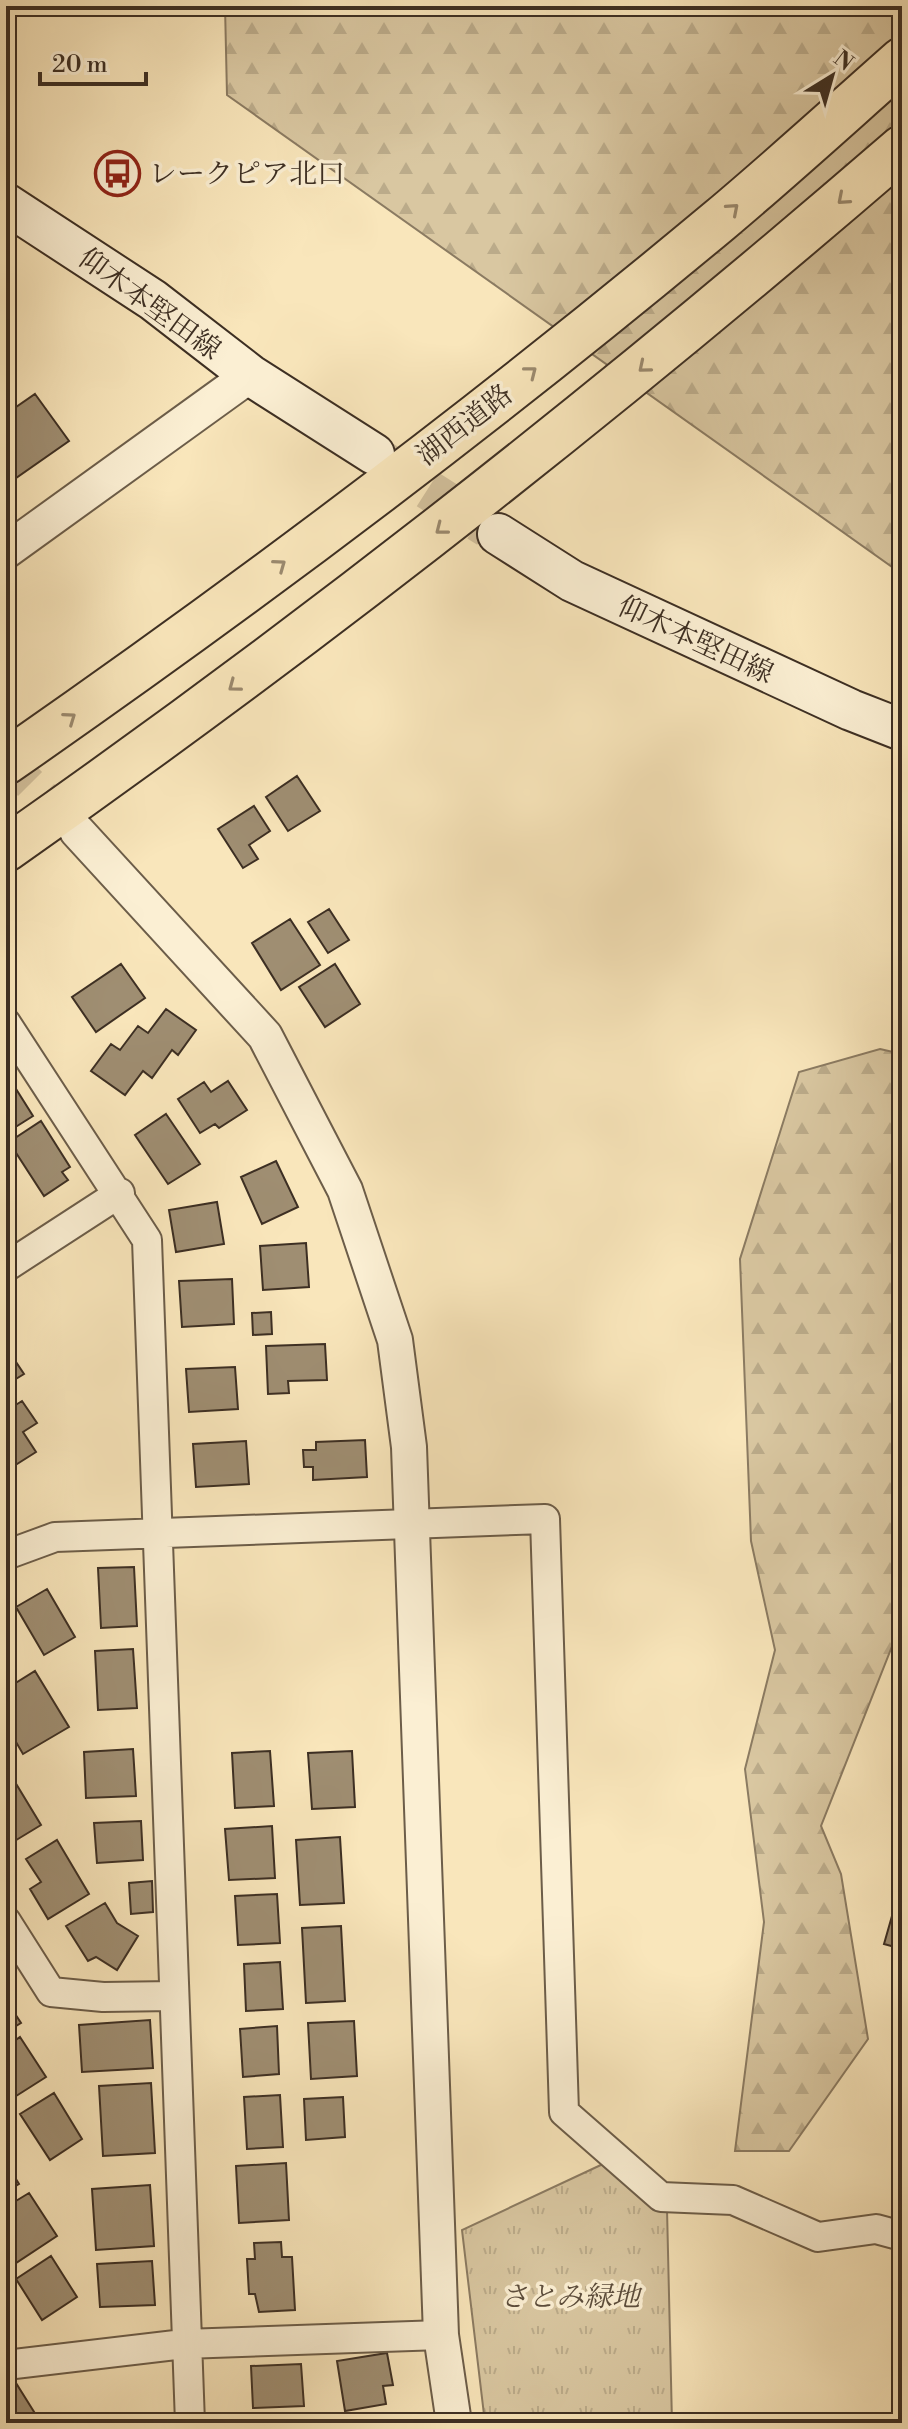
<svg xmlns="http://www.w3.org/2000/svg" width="908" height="2429" viewBox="0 0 908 2429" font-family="'Libre Bodoni','Noto Serif JP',serif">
	<defs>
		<pattern id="forest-firs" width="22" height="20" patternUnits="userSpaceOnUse" patternTransform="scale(2)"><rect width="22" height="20" fill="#d9c7a1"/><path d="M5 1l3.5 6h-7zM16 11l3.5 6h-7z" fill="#bbab8a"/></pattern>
		<pattern id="park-tufts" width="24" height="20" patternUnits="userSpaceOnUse" patternTransform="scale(2)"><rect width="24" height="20" fill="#d9c7a1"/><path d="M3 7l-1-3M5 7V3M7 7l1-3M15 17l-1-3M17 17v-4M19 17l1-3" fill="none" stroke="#bbab8a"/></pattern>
	</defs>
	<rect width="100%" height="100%" fill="#f9e6bb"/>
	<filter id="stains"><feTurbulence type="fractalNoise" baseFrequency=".0025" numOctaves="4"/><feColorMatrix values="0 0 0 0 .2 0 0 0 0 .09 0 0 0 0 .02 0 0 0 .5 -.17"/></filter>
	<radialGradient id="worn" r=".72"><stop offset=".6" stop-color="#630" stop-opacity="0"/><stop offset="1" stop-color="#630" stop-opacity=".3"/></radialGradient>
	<path fill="url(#forest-firs)" stroke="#8b7b62" stroke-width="2" d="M225,6H902V574L227,95Z
		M880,1049L902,1054V1621L821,1826L841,1874L868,2039L789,2151H735L764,1922L745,1769L775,1650L751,1541L740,1259L799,1072Z"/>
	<path fill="url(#park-tufts)" stroke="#8b7b62" stroke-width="2" d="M603,2164L667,2209L672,2423H485L462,2230Z"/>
	<path fill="#9f8e72" stroke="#3d2f23" stroke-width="2" d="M35,394L69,441L6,485V414Z
		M297,776L320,811L288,831L266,797Z
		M254,806L270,831L249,845L258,859L243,868L218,829Z
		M329,909L349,940L328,953L308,922Z
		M290,919L320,965L281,990L252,943Z
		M121,964L145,998L96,1032L72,997Z
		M335,964L360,1004L325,1027L299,987Z
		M166,1009L196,1030L178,1055L172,1050L152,1078L143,1071L125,1095L91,1071L111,1044L120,1050L138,1026L148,1033Z
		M6,1073L33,1116L6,1133Z
		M228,1081L247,1110L219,1128L215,1124L200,1133L178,1099L204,1082L211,1092Z
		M166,1114L200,1164L168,1184L135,1135Z
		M41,1121L70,1167L62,1172L68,1180L44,1196L9,1142Z
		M276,1161L298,1207L262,1224L241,1177Z
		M217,1202L224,1244L176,1252L169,1210Z
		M306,1243L309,1287L263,1290L260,1246Z
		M232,1279L234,1324L182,1327L179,1281Z
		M271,1312L272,1334L253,1335L252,1313Z
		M325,1344L327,1380L288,1381L289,1393L268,1394L266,1346Z
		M6,1347L24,1374L6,1385Z
		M235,1367L238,1409L189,1412L186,1369Z
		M22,1401L37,1423L23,1432L36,1452L6,1471V1411Z
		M365,1440L367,1477L313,1480V1467H304L303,1450H316V1442Z
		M246,1441L249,1484L196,1487L193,1444Z
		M134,1567L137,1626L101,1628L98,1568Z
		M47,1589L75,1637L44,1655L16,1607Z
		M133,1649L137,1708L98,1710L95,1651Z
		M35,1671L69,1727L23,1754L6,1725V1689Z
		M133,1749L136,1796L86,1798L84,1752Z
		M270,1751L274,1806L235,1808L232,1753Z
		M352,1751L355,1807L312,1809L308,1753Z
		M15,1782L41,1825L13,1842L6,1831V1788Z
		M141,1821L143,1860L97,1863L94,1823Z
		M272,1826L275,1878L229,1880L225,1829Z
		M340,1837L344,1903L300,1905L296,1840Z
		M57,1840L89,1894L48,1919L30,1889L41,1882L26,1859Z
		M152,1881L153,1912L131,1914L129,1883Z
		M277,1894L280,1943L238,1945L235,1896Z
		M898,1895L902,1896V1949L884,1944Z
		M105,1903L117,1923L138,1936L117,1970L96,1957L88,1961L66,1926Z
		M341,1926L345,2001L306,2003L302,1928Z
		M280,1962L283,2009L246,2011L244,1964Z
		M6,2000L21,2023L6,2032Z
		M150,2020L153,2068L82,2072L79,2025Z
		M354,2021L357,2076L311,2079L308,2023Z
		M277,2026L279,2074L243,2077L240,2029Z
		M20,2037L46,2077L13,2098L6,2088V2047Z
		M151,2083L155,2153L103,2156L99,2086Z
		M54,2093L82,2139L50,2160L20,2114Z
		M280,2095L283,2147L247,2149L244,2097Z
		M343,2097L345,2137L306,2140L304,2099Z
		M6,2163L19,2184L6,2192Z
		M286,2163L289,2220L239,2223L236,2166Z
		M150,2185L154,2246L96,2250L92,2189Z
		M29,2193L57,2236L16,2263L6,2247V2207Z
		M281,2242L282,2257H292L295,2310L259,2312L255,2294H249L247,2259H255L254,2243Z
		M51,2256L77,2297L42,2320L16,2279Z
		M152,2261L155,2305L100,2307L97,2264Z
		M387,2353L393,2385L383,2386L386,2404L345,2411L337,2361Z
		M301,2364L304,2406L253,2408L251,2366Z
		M16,2383L41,2423H6V2390Z"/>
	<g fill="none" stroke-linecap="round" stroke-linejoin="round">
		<path stroke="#d3c19d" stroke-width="34" stroke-dasharray="34 17" stroke-linecap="butt" d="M6,760L74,828"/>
		<path stroke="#d3c19d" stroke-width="40" stroke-dasharray="40 20" stroke-linecap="butt" d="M377,457L488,528"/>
		<defs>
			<path id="minor" d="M6,1023L147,1240L190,2423
				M6,1267L120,1193
				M6,1555L55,1537L545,1519L564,2112L661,2197L733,2200L818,2237L876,2229L902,2236
				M6,1921L51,1992L103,1997L173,1996
				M6,2365L184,2344L441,2335"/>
			<path id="tertiary" d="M6,551L250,375
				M77,831L265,1036L345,1190L395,1340L409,1447L441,2335L454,2423"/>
			<path id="secondary" d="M6,204L153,300L250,375L374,454
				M498,534L572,581L851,710L902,730"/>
			<path id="motorway" d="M6,762C251,592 491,411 720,220C782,168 842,113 902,60
				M6,849C317,631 614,397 902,148"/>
		</defs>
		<use href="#minor" stroke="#6c5d49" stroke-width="32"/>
		<use href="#tertiary" stroke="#6c5d49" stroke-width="38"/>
		<use href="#secondary" stroke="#3d2f23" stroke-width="44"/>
		<use href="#motorway" stroke="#3d2f23" stroke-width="48"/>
		<use href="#minor" stroke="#fbefd3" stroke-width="28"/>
		<use href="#tertiary" stroke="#fbefd3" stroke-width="34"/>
		<use href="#secondary" stroke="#fbefd3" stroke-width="40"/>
		<use href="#motorway" stroke="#f9e6bb" stroke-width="44"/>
	</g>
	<defs><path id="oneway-chevron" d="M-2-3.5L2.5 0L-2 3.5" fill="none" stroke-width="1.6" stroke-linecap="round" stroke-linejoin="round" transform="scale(2)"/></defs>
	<g stroke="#9b8a6f">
		<use href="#oneway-chevron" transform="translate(843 199) rotate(139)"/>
		<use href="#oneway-chevron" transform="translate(733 209) rotate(-41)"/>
		<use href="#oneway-chevron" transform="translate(644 367) rotate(140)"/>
		<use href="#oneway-chevron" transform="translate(531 372) rotate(-38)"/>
		<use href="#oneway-chevron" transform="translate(441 529) rotate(142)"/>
		<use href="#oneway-chevron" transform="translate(280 565) rotate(-36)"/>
		<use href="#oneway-chevron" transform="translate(234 686) rotate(143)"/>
		<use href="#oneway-chevron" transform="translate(70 718) rotate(-35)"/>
	</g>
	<defs>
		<symbol id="bus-ring" viewBox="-11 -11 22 22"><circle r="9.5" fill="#fbefd3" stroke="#8f2418" stroke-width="1.5"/><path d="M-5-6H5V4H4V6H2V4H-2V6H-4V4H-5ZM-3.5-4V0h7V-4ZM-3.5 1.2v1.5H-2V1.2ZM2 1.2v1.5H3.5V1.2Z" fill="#8f2418"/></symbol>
	</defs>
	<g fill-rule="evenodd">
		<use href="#bus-ring" x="92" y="148" width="51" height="51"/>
	</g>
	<g text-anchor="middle" stroke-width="7" stroke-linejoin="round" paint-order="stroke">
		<g font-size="28" fill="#3d2f23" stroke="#fbefd3" text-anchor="start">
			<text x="149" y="183">レークピア北口</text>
		</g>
		<g font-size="28" fill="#3d2f23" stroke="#fbefd3">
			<text transform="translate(150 303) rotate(36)" y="10">仰木本堅田線</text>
			<text transform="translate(464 424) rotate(-38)" y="10">湖西道路</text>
			<text transform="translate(696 639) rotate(25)" y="10">仰木本堅田線</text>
		</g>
		<g font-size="28" font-style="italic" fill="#5c4d3c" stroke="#fbefd3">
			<text x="570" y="2306">さとみ緑地</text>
		</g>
	</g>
	<rect width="908" height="2429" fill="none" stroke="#f9e6bb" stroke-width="32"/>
	<rect x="8" y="8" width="892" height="2413" fill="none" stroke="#3d2f23" stroke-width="4"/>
	<rect x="16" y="16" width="876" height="2397" fill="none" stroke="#3d2f23" stroke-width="2"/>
	<g transform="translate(832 76) rotate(37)" stroke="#fbefd3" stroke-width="6" paint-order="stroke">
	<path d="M0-6L14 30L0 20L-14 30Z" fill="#3d2f23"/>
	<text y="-12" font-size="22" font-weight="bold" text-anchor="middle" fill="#3d2f23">N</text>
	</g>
	<path d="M40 72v12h106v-12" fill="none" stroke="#3d2f23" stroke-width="4"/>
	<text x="52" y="72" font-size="24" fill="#3d2f23" stroke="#fbefd3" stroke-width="6" paint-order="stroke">20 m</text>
	<rect width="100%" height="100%" filter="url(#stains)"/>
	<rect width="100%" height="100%" fill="url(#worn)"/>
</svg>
